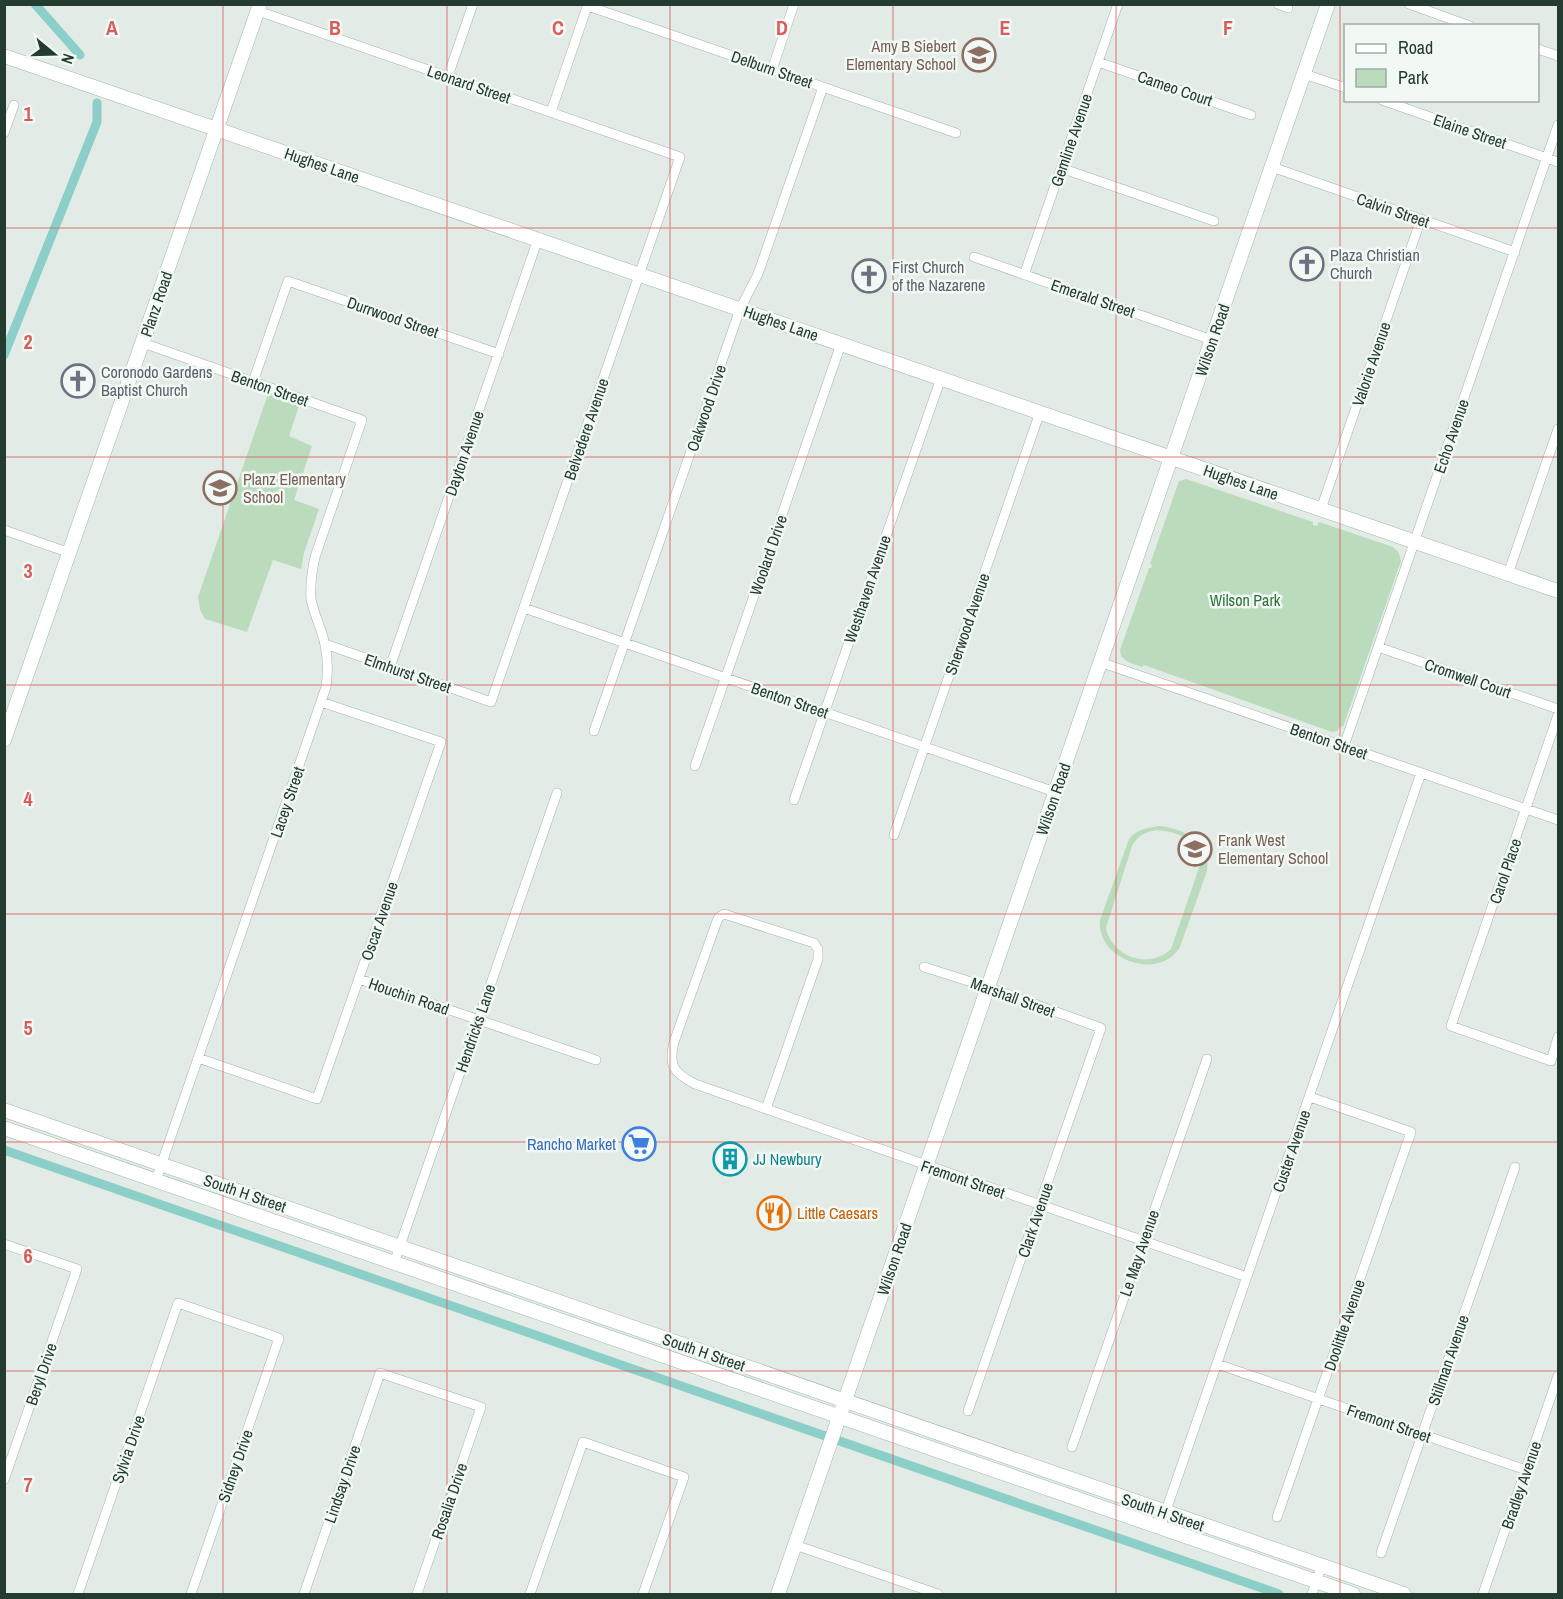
<svg xmlns="http://www.w3.org/2000/svg" width="1563" height="1599" viewBox="0 0 1563 1599" font-family="'Archivo Narrow',sans-serif">
	<rect width="100%" height="100%" fill="#e2ebe5"/>
	<path fill="#bbdcbc" fill-rule="evenodd" d="M268,394L299,406L289,436L312,446L294,500L319,509L304,553L301,569L273,560L247,632L205,619L200,610L198,597Z
		M1186,479L1313,522V525L1317,526L1319,522L1393,547L1399,553L1401,561L1343,727L1341,726L1337,731L1332,732L1144,665L1142,667C1134,664 1126,663 1121,656L1120,650L1149,568H1151L1152,565L1150,564L1179,481Z
		M1159,826C1184,828 1211,843 1207,871L1180,947C1159,982 1096,960 1100,920L1129,839C1137,829 1147,828 1159,826ZM1157,830C1179,832 1195,839 1201,862L1171,949C1149,970 1112,957 1106,928L1132,846C1138,835 1145,832 1157,830Z"/>
	<g fill="none" stroke-linecap="round" stroke-linejoin="round">
		<path stroke="#8ccec8" stroke-width="9" d="M35,4L80,55
			M4,355L97,122V103
			M4,1150L1279,1594"/>
		<defs>
			<path id="street" d="M1278,4L1288,8
				M1409,4L1470,26
				M588,6L956,133
				M258,11L680,157L491,702L325,644
				M1538,49L1558,56
				M1098,62L1251,115
				M772,70L794,4
				M1304,74L1346,88
				M448,76L473,4
				M1382,100L1558,162
				M551,112L588,4
				M4,133L14,105
				M1272,167L1515,252
				M1061,168L1214,221
				M974,257L1212,340
				M1024,275L1118,4
				M143,343L362,420L315,557C312,571 310,585 311,599C314,615 322,629 325,645C328,659 328,673 326,687L156,1180
				M253,382L288,281L499,354
				M1321,509L1421,219
				M4,530L70,553
				M1508,574L1558,429
				M524,608L1055,792
				M1378,647L1558,709
				M1100,662L1558,820
				M390,667L538,239
				M1558,715L1451,1026L1551,1061L1558,1037
				M594,731L740,309L758,274L823,87
				M1344,746L1558,125
				M695,766L841,344
				M794,800L941,378
				M894,835L1040,412
				M924,967L987,987L1101,1028L968,1411
				M359,979L596,1060
				M198,1058L317,1099L441,742L321,702
				M766,1109L818,959V949L814,943L724,914L719,917L717,921L674,1042C668,1066 674,1073 695,1084L1247,1277
				M4,1244L77,1269L4,1480
				M394,1263L557,793
				M1217,1364L1526,1470
				M1072,1447L1207,1059
				M1277,1517L1411,1132L1310,1097
				M1160,1528L1421,773
				M795,1545L938,1594
				M1381,1553L1515,1167
				M78,1594L178,1303L279,1338L191,1594
				M304,1594L380,1373L481,1407L417,1594
				M530,1594L583,1442L684,1477L643,1594
				M1312,1594L1322,1565
				M1483,1594L1558,1376"/>
			<path id="secondary" d="M4,56L1558,591
				M4,740L260,4
				M4,1110L1404,1594
				M4,1128L1353,1594
				M778,1594L1328,4"/>
		</defs>
		<use href="#street" stroke="#a5b3ab" stroke-width="10"/>
		<use href="#secondary" stroke="#a1b7aa" stroke-width="15"/>
		<use href="#street" stroke="#fff" stroke-width="9"/>
		<use href="#secondary" stroke="#fff" stroke-width="14"/>
	</g>
	<path fill="none" stroke="#d85c5b" stroke-width="1.5" stroke-opacity="0.55" d="M223,4V1594M447,4V1594M670,4V1594M893,4V1594M1116,4V1594M1340,4V1594M4,228H1558M4,457H1558M4,685H1558M4,914H1558M4,1142H1558M4,1371H1558"/>
	<defs>
		<symbol id="school-ring" viewBox="-11 -11 22 22"><circle r="9.5" fill="#f2f8f4" stroke="#8d6e63" stroke-width="1.5"/><path d="M0-5L7-2L0 1L-7-2ZM-4 1L0 2.5L4 1V4Q0 6-4 4Z" fill="#8d6e63"/></symbol>
		<symbol id="church-ring" viewBox="-11 -11 22 22"><circle r="9.5" fill="#f2f8f4" stroke="#6b7280" stroke-width="1.5"/><path d="M-1.2-6h2.4v3.5h3.3v2.4h-3.3V6h-2.4V-.1h-3.3v-2.4h3.3Z" fill="#6b7280"/></symbol>
		<symbol id="supermarket-ring" viewBox="-11 -11 22 22"><circle r="9.5" fill="#f2f8f4" stroke="#3f7fe0" stroke-width="1.5"/><path d="M-6-5.5h2.5l.6 2H6L4.5 2H-2.5L-4.4-4H-6ZM-1.5 3.2a1.3 1.3 0 1 0 .1 0ZM3 3.2a1.3 1.3 0 1 0 .1 0Z" fill="#3f7fe0"/></symbol>
		<symbol id="building-ring" viewBox="-11 -11 22 22"><circle r="9.5" fill="#f2f8f4" stroke="#0f9aa8" stroke-width="1.5"/><path d="M-4-6H4V6H1V3H-1V6H-4ZM-2.5-4.3h1.7v1.8h-1.7ZM.8-4.3h1.7v1.8H.8ZM-2.5-1h1.7V.8h-1.7ZM.8-1h1.7V.8H.8Z" fill="#0f9aa8"/></symbol>
		<symbol id="restaurant-ring" viewBox="-11 -11 22 22"><circle r="9.5" fill="#f2f8f4" stroke="#e8710a" stroke-width="1.5"/><path d="M-5-6h1v4h1v-4h1v4h1v-4h1v5L-1.5 .5V6h-2V.5L-5-1ZM5-6V6H3V1.5H1.5Q1.5-4 5-6Z" fill="#e8710a"/></symbol>
	</defs>
	<g fill-rule="evenodd">
		<use href="#school-ring" x="960" y="36" width="38" height="38"/>
		<use href="#church-ring" x="1288" y="245" width="38" height="38"/>
		<use href="#church-ring" x="850" y="257" width="38" height="38"/>
		<use href="#church-ring" x="59" y="362" width="38" height="38"/>
		<use href="#school-ring" x="201" y="469" width="38" height="38"/>
		<use href="#school-ring" x="1176" y="830" width="38" height="38"/>
		<use href="#supermarket-ring" x="620" y="1125" width="38" height="38"/>
		<use href="#building-ring" x="711" y="1140" width="38" height="38"/>
		<use href="#restaurant-ring" x="755" y="1194" width="38" height="38"/>
	</g>
	<g text-anchor="middle" stroke-width="5" stroke-linejoin="round" paint-order="stroke">
		<g font-size="16" fill="#785e54" stroke="#f2f8f4" text-anchor="start">
			<text x="956" y="52" text-anchor="end">Amy B Siebert<tspan x="956" dy="18">Elementary School</tspan></text>
			<text x="243" y="485">Planz Elementary<tspan x="243" dy="18">School</tspan></text>
			<text x="1218" y="846">Frank West<tspan x="1218" dy="18">Elementary School</tspan></text>
		</g>
		<g font-size="16" fill="#233c2f" stroke="#f2f8f4">
			<text transform="translate(772 69) rotate(19)" y="6">Delburn Street</text>
			<text transform="translate(469 84) rotate(19)" y="6">Leonard Street</text>
			<text transform="translate(1175 88) rotate(19)" y="6">Cameo Court</text>
			<text transform="translate(1470 131) rotate(19)" y="6">Elaine Street</text>
			<text transform="translate(1071 140) rotate(-71)" y="6">Gemline Avenue</text>
			<text transform="translate(322 165) rotate(19)" y="6">Hughes Lane</text>
			<text transform="translate(1393 210) rotate(19)" y="6">Calvin Street</text>
			<text transform="translate(1093 298) rotate(19)" y="6">Emerald Street</text>
			<text transform="translate(156 304) rotate(-71)" y="6">Planz Road</text>
			<text transform="translate(393 317) rotate(19)" y="6">Durrwood Street</text>
			<text transform="translate(781 323) rotate(19)" y="6">Hughes Lane</text>
			<text transform="translate(1212 340) rotate(-71)" y="6">Wilson Road</text>
			<text transform="translate(1371 364) rotate(-71)" y="6">Valorie Avenue</text>
			<text transform="translate(270 388) rotate(19)" y="6">Benton Street</text>
			<text transform="translate(706 408) rotate(-71)" y="6">Oakwood Drive</text>
			<text transform="translate(586 429) rotate(-71)" y="6">Belvedere Avenue</text>
			<text transform="translate(1451 436) rotate(-71)" y="6">Echo Avenue</text>
			<text transform="translate(464 453) rotate(-71)" y="6">Dayton Avenue</text>
			<text transform="translate(1241 482) rotate(19)" y="6">Hughes Lane</text>
			<text transform="translate(768 555) rotate(-71)" y="6">Woolard Drive</text>
			<text transform="translate(867 589) rotate(-71)" y="6">Westhaven Avenue</text>
			<text transform="translate(967 624) rotate(-71)" y="6">Sherwood Avenue</text>
			<text transform="translate(408 673) rotate(19)" y="6">Elmhurst Street</text>
			<text transform="translate(1468 678) rotate(19)" y="6">Cromwell Court</text>
			<text transform="translate(790 700) rotate(19)" y="6">Benton Street</text>
			<text transform="translate(1329 741) rotate(19)" y="6">Benton Street</text>
			<text transform="translate(1053 799) rotate(-71)" y="6">Wilson Road</text>
			<text transform="translate(287 802) rotate(-71)" y="6">Lacey Street</text>
			<text transform="translate(1505 871) rotate(-71)" y="6">Carol Place</text>
			<text transform="translate(379 921) rotate(-71)" y="6">Oscar Avenue</text>
			<text transform="translate(409 996) rotate(19)" y="6">Houchin Road</text>
			<text transform="translate(1013 997) rotate(20)" y="6">Marshall Street</text>
			<text transform="translate(475 1028) rotate(-71)" y="6">Hendricks Lane</text>
			<text transform="translate(1291 1151) rotate(-71)" y="6">Custer Avenue</text>
			<text transform="translate(963 1179) rotate(19)" y="6">Fremont Street</text>
			<text transform="translate(245 1193) rotate(19)" y="6">South H Street</text>
			<text transform="translate(1035 1220) rotate(-71)" y="6">Clark Avenue</text>
			<text transform="translate(1139 1253) rotate(-71)" y="6">Le May Avenue</text>
			<text transform="translate(894 1259) rotate(-71)" y="6">Wilson Road</text>
			<text transform="translate(1344 1325) rotate(-71)" y="6">Doolittle Avenue</text>
			<text transform="translate(704 1352) rotate(19)" y="6">South H Street</text>
			<text transform="translate(1448 1360) rotate(-71)" y="6">Stillman Avenue</text>
			<text transform="translate(41 1374) rotate(-71)" y="6">Beryl Drive</text>
			<text transform="translate(1389 1423) rotate(19)" y="6">Fremont Street</text>
			<text transform="translate(128 1449) rotate(-71)" y="6">Sylvia Drive</text>
			<text transform="translate(235 1466) rotate(-71)" y="6">Sidney Drive</text>
			<text transform="translate(342 1484) rotate(-71)" y="6">Lindsay Drive</text>
			<text transform="translate(1521 1485) rotate(-71)" y="6">Bradley Avenue</text>
			<text transform="translate(449 1501) rotate(-71)" y="6">Rosalia Drive</text>
			<text transform="translate(1163 1512) rotate(19)" y="6">South H Street</text>
		</g>
		<g font-size="16" fill="#5b616d" stroke="#f2f8f4" text-anchor="start">
			<text x="1330" y="261">Plaza Christian<tspan x="1330" dy="18">Church</tspan></text>
			<text x="892" y="273">First Church<tspan x="892" dy="18">of the Nazarene</tspan></text>
			<text x="101" y="378">Coronodo Gardens<tspan x="101" dy="18">Baptist Church</tspan></text>
		</g>
		<g font-size="16" fill="#2e7137" stroke="#f2f8f4">
			<text x="1245" y="606">Wilson Park</text>
		</g>
		<g font-size="16" fill="#366cbe" stroke="#f2f8f4" text-anchor="end">
			<text x="616" y="1150">Rancho Market</text>
		</g>
		<g font-size="16" fill="#0d838f" stroke="#f2f8f4" text-anchor="start">
			<text x="753" y="1165">JJ Newbury</text>
		</g>
		<g font-size="16" fill="#c56008" stroke="#f2f8f4" text-anchor="start">
			<text x="797" y="1219">Little Caesars</text>
		</g>
	</g>
	<g font-size="20" text-anchor="middle" font-weight="bold" fill="#d85c5b" stroke="#f2f8f4" stroke-width="5" stroke-linejoin="round" paint-order="stroke">
		<text x="112" y="35">A</text>
		<text x="335" y="35">B</text>
		<text x="558" y="35">C</text>
		<text x="782" y="35">D</text>
		<text x="1005" y="35">E</text>
		<text x="1228" y="35">F</text>
		<text x="28" y="121">1</text>
		<text x="28" y="349">2</text>
		<text x="28" y="578">3</text>
		<text x="28" y="806">4</text>
		<text x="28" y="1035">5</text>
		<text x="28" y="1263">6</text>
		<text x="28" y="1492">7</text>
	</g>
	<rect width="1563" height="1599" fill="none" stroke="#233c2f" stroke-width="12"/>
	<rect x="1344" y="24" width="195" height="78" fill="#f2f8f4" stroke="#9fada5" stroke-width="1.5"/>
	<rect x="1356" y="44" width="30" height="9" fill="#ffffff" stroke="#9fada5" stroke-width="1.5"/>
	<text x="1398" y="54" font-size="18" fill="#233c2f">Road</text>
	<rect x="1356" y="69" width="30" height="18" fill="#bbdcbc" stroke="#9fada5" stroke-width="1.5"/>
	<text x="1398" y="84" font-size="18" fill="#233c2f">Park</text>
	<g transform="translate(54 54) rotate(109)" stroke="#f2f8f4" stroke-width="4.5" paint-order="stroke">
	<path d="M0-4.5L10 22L0 15L-10 22Z" fill="#233c2f"/>
	<text y="-9" font-size="16" font-weight="bold" text-anchor="middle" fill="#233c2f">N</text>
	</g>
</svg>
